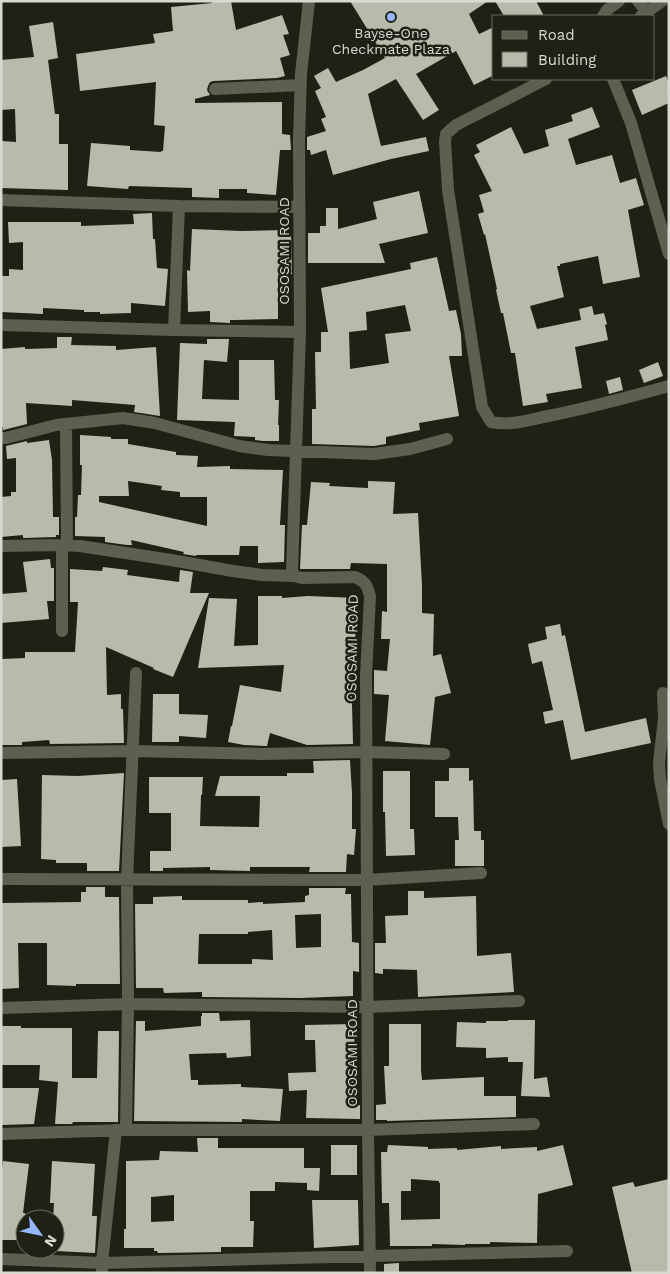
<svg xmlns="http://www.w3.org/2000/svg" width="670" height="1274" viewBox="0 0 670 1274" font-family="'Work Sans',sans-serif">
	<rect width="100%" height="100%" fill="#1f2115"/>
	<path fill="#b8bbab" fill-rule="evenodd" d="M212,1H231L236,30L282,15L289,34L283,35L290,55L280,58L285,76L277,78L214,81L210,82L208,86L207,90L210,95L195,99V103L282,102V134L290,135L291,150H280L276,195L247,193V189H219V198L192,197V188L129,186L128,189L87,186L91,143L130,146V150L161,152V151H163L165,126L154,125L156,82L80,91L76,54L155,43L153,34L173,31L171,7L212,3Z
		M350,1H488L469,14L479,34L494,27V75L474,85L456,51L416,74L439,110L423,120L396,79L368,94L381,146L426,137L429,151L391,159L333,175L326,150L311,155L310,150H307V137L326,131L321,119L326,117L315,91L321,88L314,76L328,68L336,82L363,70L385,58Z
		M495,1H536L544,16H504Z
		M53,22L58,58L48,60L55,114H59V144H68V190L1,188V141L16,142L15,109L1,110V60L34,57L29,26Z
		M666,76L669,83V103L642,115L632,90Z
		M592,107L600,127L568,139L576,165L612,155L620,183L636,178L644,205L628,210L640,277L603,284L598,256L560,264V266H557L564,297L530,306L537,329L581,320L579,309L592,306L594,315L604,313L607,324L605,325L608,340L575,347L582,388L546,394L548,402L523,406L515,353H511L503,313H501L496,290L497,289L485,234L484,235L478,214L484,212L479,195L492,191L474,155L480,152L476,145L511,127L524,154L549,146L545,130L573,121L571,115Z
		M419,191L428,233L379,244L385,263H308V233H320V226H326V208H338V229L377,219L373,202Z
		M152,213L153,239H155L157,268L168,269L165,306L131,303V313L100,314V312H84V310L43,308V314L1,312V276H9V269L23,270V242L9,243L8,222H81V226L134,224L133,214Z
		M192,229L241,231L286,230V232L291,233L292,274L278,275V319L235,320H230V323L210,322V311L188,312L187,270L190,271Z
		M437,257L449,311L456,310L461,334L462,356H449L459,416L419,423L420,430L386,437V444L374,446L312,444V409H316L315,352H321V332H328L321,288L411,269L410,263ZM405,305L411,331L385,334L389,363L350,369L349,332L367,330L366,312Z
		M57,337H72L71,345L116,346V350L156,347L160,416L134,412L135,405L72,400V406L26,403L27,424L3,430V427H1V349L25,347V349L57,348Z
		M207,339H229L227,362L204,360L202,399L239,400V360H274L275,400H279L278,425H279V441H263L255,440V437L234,436L235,422L177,420L180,343L207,344Z
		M658,362L663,376L644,383L639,370Z
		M620,377L623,390L609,394L606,381Z
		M80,435L111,437V439H128V444L176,452V455L198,456L197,467L230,466V469L283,470L280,525H285L284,562L258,563V546H240L239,555H196V556L183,554L184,552L131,540L132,545H127L105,542V537L75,536V517H77L78,495H81L82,465H80ZM128,481L162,486L161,490L180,492V497H207V526L99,502V496H129Z
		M49,440L52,460L53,517H59V535H56V537L23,538V535L1,537V497L11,496V492H16V458L7,459L6,446L27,441V443Z
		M368,481L395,482L393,514L418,513L422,585V613L434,614L433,656L441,654L451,693L435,697L430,745L385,741L389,695L374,694V670L387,671L390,639H381L382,611L387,612V564L351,563L350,569H300L302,525H307L311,482L330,483L329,486L368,488Z
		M50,559L51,568H54V601H47L49,619L1,623V594L27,592L23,562Z
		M103,567L128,570L127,575L179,582L180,570L193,572L190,593H209L173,677L153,669L154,668L106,647L107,695L121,694V709H123L124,743L50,744L49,740L22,742V745H1V659L25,658V652H75L78,602H70V569L102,571Z
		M258,596H282V598L308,596L357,598L355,643H354L351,665L353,744L307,745L270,733L267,746L244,745L228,742L231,726H232L240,685L281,692L284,665L198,668L209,598L237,599L234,646L258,645Z
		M560,624L562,636L565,635L585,732L646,718L651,743L571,760L563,720L545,724L543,712L553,710L542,661L532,664L528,644L547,639L545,627Z
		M153,694H179V714L208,715L206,738L179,736V742H152Z
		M350,760L352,793V829H356L354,855L347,854L346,872H309L310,867H250V871L210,870V867L163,868V871H150V851H171V813H149V777H203L202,795H201L200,826L259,827L260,796H215L220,776H287V773H314L313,761Z
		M449,768H469V781L473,780L474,831H481V840H484V866H455V840H459L458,817H435V781H449Z
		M383,771H410V829H414L415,855L386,856L385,812H383Z
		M124,773L119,871H87V863H56V860L41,859L42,775L78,776Z
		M17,779L21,846L1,847V780Z
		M86,887H105V897H119L120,984H76V986L47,985V943H18L19,988L1,989V903L81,902V892H86Z
		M309,888H346L345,894H351L352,942L359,943V972L353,971V996L300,998L202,997V992L164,993L163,988H136L135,904H153V897L182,896V900H248V903L263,902V904L305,902V896L309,895ZM321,914V947L296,948L295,915ZM272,930L273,960L252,959V964H198L199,934H248V932Z
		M408,891H424V898L476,896L477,956L511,953L514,992L418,997L417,970L383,969V974L375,973V943H386L385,916L408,915Z
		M202,1013H219L220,1021L250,1020L251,1056L227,1058L226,1053L189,1054L191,1080H198V1085L241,1084V1087L283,1089L280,1121L242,1119V1122L134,1121L136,1021H145V1031L201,1026V1016H202Z
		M508,1020H535L534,1079L547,1077L550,1097L521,1096L523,1062H508V1057L486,1058V1048L456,1047L457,1022L486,1023V1021H508Z
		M354,1024L355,1068H356L355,1106L360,1105V1119L306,1118L307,1090L289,1091L288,1073L316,1072L315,1040H305V1025Z
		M389,1024H421V1070L422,1080L484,1077V1096H516V1117L387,1121V1120H376V1105L386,1104L384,1066H389Z
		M1,1026H21V1028H72V1078H97L98,1031H119L118,1122H73L72,1124H55L58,1082L39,1080L40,1065H1Z
		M1,1088H39L34,1124L1,1125Z
		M197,1138H218V1148H304V1168H320L319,1191L307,1190V1183L275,1182V1191H250V1221H254L253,1247H221V1252L158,1253L157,1251H154V1248H124V1229H126V1161L159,1160L160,1151L198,1152ZM174,1195V1221L151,1222V1197Z
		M331,1145H357V1175H331Z
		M388,1145L428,1147V1149L457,1148V1150L501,1146V1149L537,1147V1151L563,1145L573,1185L538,1194L537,1243L490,1242V1244H465V1245L432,1244V1246H390L389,1203H382L381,1152H387ZM411,1179L439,1181V1183H440V1219L401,1220V1191H411Z
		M3,1161L29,1164L23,1213H25V1240H1V1178Z
		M52,1161L95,1164L92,1216H97L95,1253L55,1251V1219H53L54,1203H50Z
		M669,1179V1273H632L612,1187L633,1182L635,1187Z
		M312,1200H358L359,1245L314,1248Z
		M399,1263V1273H384V1264Z"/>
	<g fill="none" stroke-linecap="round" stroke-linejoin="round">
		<path stroke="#5d6051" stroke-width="12" d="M309,1L301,74L299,140L300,332L292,571L294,576L302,578L355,577C366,582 367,585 370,596L366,676L368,1130L370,1273
			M638,1L647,12
			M603,16L607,10L619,1
			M641,16L662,1
			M546,79L456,125L446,134L445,142L448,190L482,407L491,422C511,426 528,420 548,416C589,408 629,397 669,386
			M613,79L631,123L669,254
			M215,89L301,85
			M1,200L179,206L299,207
			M1,325L174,330L300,332
			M174,330L179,206
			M66,424L67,546
			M1,438H6L56,425L123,418L155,423L239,446L268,450L374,454L410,449L447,439
			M62,545V631
			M1,546L62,545L80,546L171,560L233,571L262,575L294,576
			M663,693L664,718L659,763L660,779L669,824
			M1,753L133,751L262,754L366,752L444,754
			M1,879L366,880L481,873
			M1,1008L128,1004L367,1007L519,1001
			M126,1130L128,1004L127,880L136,673
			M1,1134L126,1130H368L534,1124
			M1,1259L102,1263L567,1251
			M102,1273V1263L116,1130"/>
	</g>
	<circle fill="#96b6fd" stroke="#1f2115" stroke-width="2" cx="391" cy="17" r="5"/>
	<g text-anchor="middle" stroke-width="5" stroke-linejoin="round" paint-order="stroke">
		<g font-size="14" fill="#d8d9d1" stroke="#1f2115">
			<text x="391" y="38">Bayse-One<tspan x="391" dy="16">Checkmate Plaza</tspan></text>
		</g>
		<g font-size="14" fill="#d8d9d1" stroke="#1f2115">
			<text transform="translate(284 251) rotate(-90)" y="5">OSOSAMI ROAD</text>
			<text transform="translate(352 648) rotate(-89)" y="5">OSOSAMI ROAD</text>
			<text transform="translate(352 1053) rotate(-90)" y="5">OSOSAMI ROAD</text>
		</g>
	</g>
	<rect width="670" height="1274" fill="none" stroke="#d8d9d1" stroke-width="5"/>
	<rect x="492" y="15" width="162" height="65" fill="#1f2115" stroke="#696b60"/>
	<rect x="502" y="31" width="25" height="8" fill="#5d6051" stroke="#696b60"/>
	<text x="538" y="40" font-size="15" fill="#d8d9d1">Road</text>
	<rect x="502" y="52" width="25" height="15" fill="#b8bbab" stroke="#696b60"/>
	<text x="538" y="65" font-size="15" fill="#d8d9d1">Building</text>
	<g transform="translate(40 1234) rotate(123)"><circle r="24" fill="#1f2115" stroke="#696b60"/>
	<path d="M0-4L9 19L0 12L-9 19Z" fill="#96b6fd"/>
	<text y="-8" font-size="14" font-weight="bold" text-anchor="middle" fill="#d8d9d1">N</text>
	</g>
</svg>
